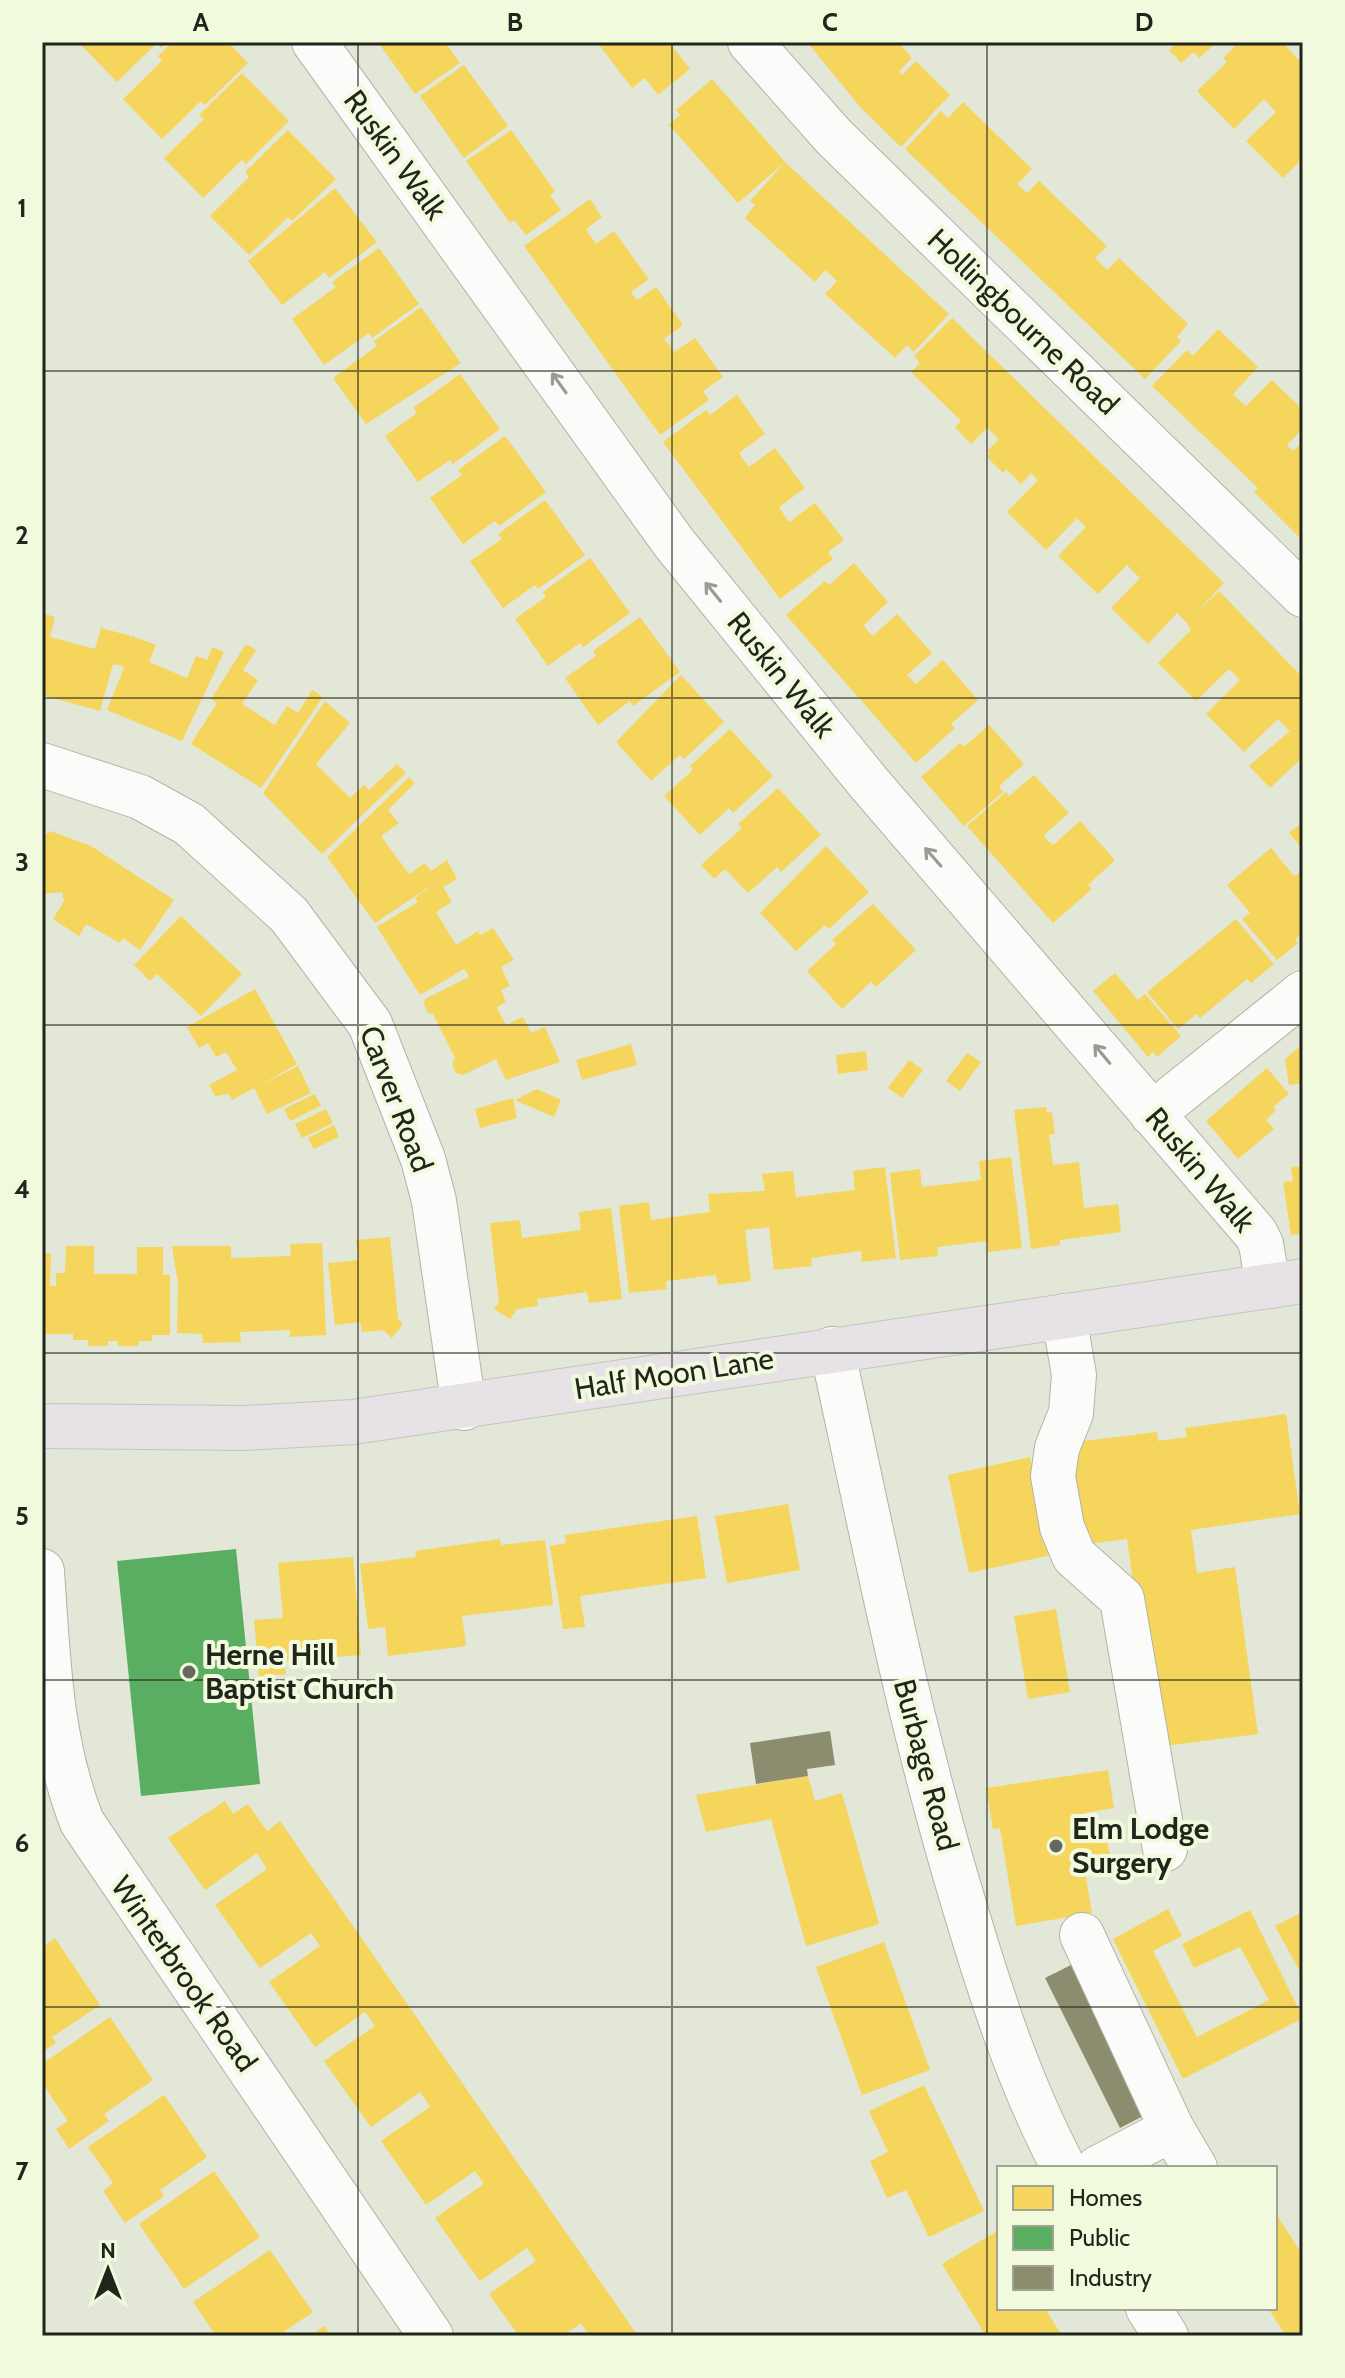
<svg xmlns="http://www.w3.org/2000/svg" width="1345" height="2378" viewBox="0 0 1345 2378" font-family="Cabin,sans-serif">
	<rect width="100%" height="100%" fill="#e2e7d7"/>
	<path fill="#f6d55c" d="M78,42H167L161,48L157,43L117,82Z
		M172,42H228L248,63L205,105L201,101L162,139L123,99L162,61L158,56Z
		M378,42H445L460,63L415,94Z
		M597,42H669L690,69L658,95L645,78L632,88Z
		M807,42H898L912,58L899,71L902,75L916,61L950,95L901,147L861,108Z
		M1178,42H1217L1199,58L1194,52L1181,63L1169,50Z
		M1239,42H1282L1303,64V158L1283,178L1246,141L1276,112L1264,99L1234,129L1197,91L1227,62L1223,58Z
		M464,65L508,126L464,158L420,96Z
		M242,73L289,121L246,164L242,160L203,198L164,158L204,119L199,115Z
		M712,79L785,162L949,314L914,352L907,345L895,358L825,294L837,281L825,270L815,282L745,218L755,205L750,201L785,162L738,203L669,125L680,115L676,110Z
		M963,102L1032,169L1017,184L1027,193L1039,181L1107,246L1095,258L1107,270L1119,258L1188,324L1177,337L1181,341L1145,379L905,149L941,111L948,118Z
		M288,130L336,179L292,221L288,217L249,255L210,216L249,177L245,172Z
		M511,130L555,191L550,195L561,210L526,235L514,220L510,223L466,161Z
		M335,188L377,242L329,278L325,272L282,305L248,261Z
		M590,199L602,217L586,229L596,244L614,231L649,279L631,292L637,300L656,287L683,325L664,339L670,346L674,352L695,338L723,377L703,391L709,400L660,435L524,246Z
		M379,248L419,304L372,338L369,333L324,365L292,319L336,287L332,282Z
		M421,307L461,363L366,424L333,378L377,346L374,341Z
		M952,318L1224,583L1193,616L1219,591L1303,678V757L1270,788L1249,766L1290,731L1278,719L1244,752L1206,714L1240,680L1229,669L1196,701L1158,663L1191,630L1187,623L1177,613L1148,644L1111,608L1140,578L1127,565L1098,594L1079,576L1058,556L1086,527L1077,518L1046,550L1007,512L1038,480L1031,473L1021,484L1006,469L1003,473L987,457L990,454L987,451L999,439L987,428L971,444L955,427L961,421L911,372L920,363L914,356Z
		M1218,329L1258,367L1233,394L1240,401L1246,406L1272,380L1303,410V428L1287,445L1293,451L1303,442V541L1254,492L1258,488L1152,386L1187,350L1193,356Z
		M460,374L500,429L453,464L450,460L418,482L385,436L417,413L413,408Z
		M737,395L765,434L739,453L745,462L749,467L775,448L805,488L779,507L789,522L815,503L844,540L828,552L833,559L780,599L663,442L706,410L710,415Z
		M505,436L546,492L499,526L495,521L463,544L430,498L462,475L458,470Z
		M545,500L585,555L538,589L535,585L503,608L470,561L502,539L498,534Z
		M590,558L630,613L583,647L580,643L548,666L515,619L546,597L543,592Z
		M854,563L888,602L864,625L867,630L873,636L897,614L932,653L907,675L916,684L943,660L978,700L951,724L955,728L916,763L786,615L825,581L829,585Z
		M42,613L55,617L50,637L95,649L101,628L131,636L129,645L132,636L156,645L149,662L187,678L196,656L207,660L212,647L224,652L182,741L107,710L124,668L122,666L113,664L100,711L42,695Z
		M640,617L680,672L633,706L630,701L598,725L565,678L596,656L593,651Z
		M246,644L256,650L243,670L258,680L242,704L275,725L287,706L298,713L312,690L323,697L261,788L191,744L217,703L211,699Z
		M681,675L724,722L684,759L680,755L651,781L616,742Z
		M325,701L350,723L316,764L350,798L364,785L369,790L397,764L406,773L322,854L263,793Z
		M989,725L1024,764L999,786L1003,792L964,826L921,777L960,743L964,747Z
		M730,729L773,776L733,813L729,808L700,835L664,796L693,770L690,766Z
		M1034,775L1069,813L1044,835L1048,841L1053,845L1080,821L1115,860L1088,885L1092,889L1053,923L967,826L1006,792L1009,796Z
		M409,777L415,783L388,810L399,823L381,836L409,874L425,863L431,871L447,860L457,879L443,887L452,902L436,912L456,945L478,931L480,935L493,928L514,960L501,967L510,986L501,990L506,1002L497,1007L499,1012L506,1025L523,1017L531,1033L545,1027L560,1062L506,1080L496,1059L463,1075L456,1073L452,1064L455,1058L433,1014L428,1013L424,1004L425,999L469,977L467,973L464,969L420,995L377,927L418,902L415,898L435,883L375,923L327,857Z
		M778,788L821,835L781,872L777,867L748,893L725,869L714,879L701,865L742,828L738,824Z
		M1303,822V850L1289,833Z
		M50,831L91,846L174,900L140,950L123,938L120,943L86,924L79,936L53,919L64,901L62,892L42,894V838Z
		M826,846L869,892L829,929L825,925L796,951L760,913Z
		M1271,848L1294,876L1303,871V933L1295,939L1298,943L1277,960L1242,919L1250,913L1227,885Z
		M873,904L916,950L876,987L871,982L842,1009L807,971L836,944L832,940Z
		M181,916L242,974L201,1016L157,974L150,981L134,965Z
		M1236,919L1274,964L1251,983L1247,979L1200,1018L1197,1014L1178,1029L1147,992Z
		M1115,973L1138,1000L1145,994L1181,1036L1157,1057L1153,1052L1148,1057L1093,991Z
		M255,989L297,1064L257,1087L298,1066L311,1093L267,1114L254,1088L232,1100L229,1094L215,1096L209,1085L237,1070L226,1052L216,1057L208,1043L199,1048L187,1027Z
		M631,1044L637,1065L582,1080L576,1060Z
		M1303,1044V1083L1289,1085L1285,1059Z
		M866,1051L868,1070L838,1074L836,1055Z
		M967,1053L981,1062L960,1091L946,1081Z
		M909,1060L923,1070L902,1098L888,1088Z
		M1267,1068L1289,1094L1273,1107L1276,1110L1266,1120L1274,1129L1238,1159L1206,1121Z
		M537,1089L561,1100L554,1117L515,1100Z
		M315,1094L321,1106L290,1121L284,1109Z
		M513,1098L517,1118L480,1128L475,1109Z
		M1046,1107L1047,1113L1052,1112L1055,1134L1049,1135L1053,1165L1079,1162L1084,1208L1118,1204L1121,1232L1060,1240V1245L1031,1249L1014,1110Z
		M326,1109L333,1123L302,1138L295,1124Z
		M334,1125L339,1137L314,1149L308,1138Z
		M1011,1157L1022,1248L988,1252L987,1241L937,1247L938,1256L900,1260L890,1173L920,1169L922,1187L981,1180L979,1161Z
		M1303,1166V1233L1291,1235L1283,1182L1293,1181L1291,1167Z
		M885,1167L896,1258L862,1262L861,1251L811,1258L812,1266L774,1270L769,1227L745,1230L751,1281L718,1285L716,1275L666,1281L667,1289L629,1293L619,1206L649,1202L651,1220L710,1212L708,1194L765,1191L762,1174L793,1171L796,1197L855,1190L853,1171Z
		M611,1208L622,1299L589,1303L587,1292L537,1299L538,1306L517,1309L510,1319L494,1309L499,1302L490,1223L520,1220L522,1238L581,1230L579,1212Z
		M390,1237L398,1319L403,1324L392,1338L383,1330L362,1332L360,1322L335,1325L328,1263L359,1260L356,1240Z
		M322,1243L326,1335L290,1337V1330L240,1332L241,1342L203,1343L202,1334L177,1333L178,1284L172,1246H231V1258L291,1256L290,1244Z
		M66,1246H94V1274H137V1247H163V1275H170V1335H152V1341H139L138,1346H118V1341H108V1346H88V1340H73V1334H42V1253H51L50,1286H56V1273H65Z
		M1286,1414L1300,1514L1191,1530L1197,1573L1235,1567L1258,1734L1156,1747L1127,1539L1081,1545L1067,1443L1157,1432L1158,1441L1187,1437L1185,1428Z
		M1030,1457L1051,1555L969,1573L948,1475Z
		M788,1504L800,1570L727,1583L715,1516Z
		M697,1516L706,1578L580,1596L585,1627L563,1629L550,1546L566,1543L565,1535Z
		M500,1539L501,1545L545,1540L553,1605L462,1616L466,1646L388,1656L385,1627L368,1629L360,1564L416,1557L415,1551Z
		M353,1557L361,1655L284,1661L286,1674L259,1677L254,1620L283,1618L278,1563Z
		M1056,1609L1070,1692L1028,1699L1014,1616Z
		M1108,1770L1114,1808L1084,1813L1087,1830L1105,1827L1111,1862L1084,1866L1092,1913L1016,1926L1000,1828L993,1829L986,1788Z
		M808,1776L815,1801L842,1793L879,1924L806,1946L771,1819L706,1832L696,1795Z
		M225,1801L233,1814L248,1804L267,1831L280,1821L638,2336H589L581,2323L563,2336H519L489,2294L536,2261L527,2248L480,2281L435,2218L484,2184L475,2171L426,2205L381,2141L430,2107L425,2099L420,2092L371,2127L324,2061L375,2026L369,2017L365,2012L315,2047L269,1982L320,1946L311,1933L260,1968L215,1905L267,1869L257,1853L205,1890L168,1838Z
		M1168,1909L1182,1936L1153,1951L1197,2037L1269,2000L1240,1947L1194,1968L1182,1944L1250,1910L1303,2018L1183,2079L1113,1939Z
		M1303,1912V1977L1275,1926Z
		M55,1938L100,2005L52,2037L56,2043L42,2052V1947Z
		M884,1942L930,2070L862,2095L816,1967Z
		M110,2017L153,2080L104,2114L109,2121L69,2149L56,2129L68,2121L42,2083V2064Z
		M924,2085L984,2211L929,2237L906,2190L887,2198L870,2161L888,2152L869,2111Z
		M164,2095L207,2157L160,2190L164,2196L125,2223L103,2191L113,2183L88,2147Z
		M214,2171L260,2237L184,2289L139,2224Z
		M1275,2212L1303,2256V2336H1286L1268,2308H1275Z
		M999,2230V2308H1045L1062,2336H986L942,2264Z
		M270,2250L313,2312L278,2336H216L193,2302Z
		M324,2326L331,2336H310Z"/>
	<path fill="#5aae61" d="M236,1549L260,1784L141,1796L117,1561Z"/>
	<path fill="#8c8c6e" d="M830,1731L835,1765L807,1769L808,1776L756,1784L750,1743Z
		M1077,1962L1151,2112L1120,2128L1045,1978Z"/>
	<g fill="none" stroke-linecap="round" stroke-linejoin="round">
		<defs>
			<path id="minor" d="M314,42L674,543L868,782L1256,1234L1261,1244L1268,1286
				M750,42L834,137L1303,595
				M42,765L140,797L189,824L289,915L370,1024L423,1159L434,1201L464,1408
				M1152,1114L1303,993
				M1064,1316L1074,1375L1071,1413L1057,1448L1053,1476L1062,1527L1074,1556L1122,1599L1165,1849
				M832,1349C873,1537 909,1724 965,1908C992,1998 1020,2085 1064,2168
				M42,1571C48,1657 50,1741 82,1822L431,2336
				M1082,1935L1172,2129L1195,2168
				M1098,2168L1172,2129
				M1148,2308L1166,2336"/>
			<path id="major" d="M42,1426L245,1428L353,1422L1303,1281"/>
		</defs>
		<use href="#minor" stroke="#b0b4a8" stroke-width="46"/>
		<use href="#major" stroke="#c4c6bf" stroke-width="46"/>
		<use href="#minor" stroke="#fbfbf9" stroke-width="44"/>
		<use href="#major" stroke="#e7e2e6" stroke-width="44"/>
	</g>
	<defs><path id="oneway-shaft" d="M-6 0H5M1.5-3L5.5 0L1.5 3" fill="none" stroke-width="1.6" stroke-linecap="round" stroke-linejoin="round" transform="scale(2)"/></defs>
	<g stroke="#999b95">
		<use href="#oneway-shaft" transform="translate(559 383) rotate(-126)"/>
		<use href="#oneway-shaft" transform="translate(713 592) rotate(-129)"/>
		<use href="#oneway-shaft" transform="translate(933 857) rotate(-131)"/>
		<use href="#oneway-shaft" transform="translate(1102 1054) rotate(-130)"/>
	</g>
	<path fill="none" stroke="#22251b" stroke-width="2" stroke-opacity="0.55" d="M358,42V2336M672,42V2336M987,42V2336M42,371H1303M42,698H1303M42,1025H1303M42,1353H1303M42,1680H1303M42,2007H1303"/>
	<g fill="#65695d" stroke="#f2fade" stroke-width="3">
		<circle cx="189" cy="1672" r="8"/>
		<circle cx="1056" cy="1846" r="8"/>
	</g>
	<g text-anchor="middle" stroke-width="8" stroke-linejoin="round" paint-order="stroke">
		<g font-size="30" fill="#22251b" stroke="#f2fade">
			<text transform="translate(395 155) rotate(54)" y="10">Ruskin Walk</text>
			<text transform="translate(1023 322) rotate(44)" y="10">Hollingbourne Road</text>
			<text transform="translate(781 675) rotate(51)" y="10">Ruskin Walk</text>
			<text transform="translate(396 1099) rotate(69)" y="10">Carver Road</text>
			<text transform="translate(1200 1170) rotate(50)" y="10">Ruskin Walk</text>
			<text transform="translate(674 1374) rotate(-9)" y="10">Half Moon Lane</text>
			<text transform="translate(926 1765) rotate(75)" y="10">Burbage Road</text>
			<text transform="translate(184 1974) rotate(55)" y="10">Winterbrook Road</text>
		</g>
		<g font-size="30" font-weight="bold" fill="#22251b" stroke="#f2fade" text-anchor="start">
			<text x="205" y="1665">Herne Hill<tspan x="205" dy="34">Baptist Church</tspan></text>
			<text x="1072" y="1839">Elm Lodge<tspan x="1072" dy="34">Surgery</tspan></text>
		</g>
	</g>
	<rect width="1345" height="2378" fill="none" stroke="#f2fade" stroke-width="88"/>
	<rect x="997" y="2166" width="280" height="144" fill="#f2fade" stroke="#9fa590" stroke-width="2"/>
	<rect x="1013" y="2186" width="40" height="24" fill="#f6d55c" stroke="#9fa590" stroke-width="2"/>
	<text x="1069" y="2206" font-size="24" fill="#22251b">Homes</text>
	<rect x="1013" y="2226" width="40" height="24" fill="#5aae61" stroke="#9fa590" stroke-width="2"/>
	<text x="1069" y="2246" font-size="24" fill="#22251b">Public</text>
	<rect x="1013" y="2266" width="40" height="24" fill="#8c8c6e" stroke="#9fa590" stroke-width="2"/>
	<text x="1069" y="2286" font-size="24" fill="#22251b">Industry</text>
	<g transform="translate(108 2270)" stroke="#f2fade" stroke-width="6" paint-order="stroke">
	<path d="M0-6L14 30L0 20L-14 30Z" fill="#22251b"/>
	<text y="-12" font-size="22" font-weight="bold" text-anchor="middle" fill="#22251b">N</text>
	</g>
	<rect x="44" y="44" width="1257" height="2290" fill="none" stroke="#22251b" stroke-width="3"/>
	<g font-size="26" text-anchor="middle" font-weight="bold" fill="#22251b">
		<text x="201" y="31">A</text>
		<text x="515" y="31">B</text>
		<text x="830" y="31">C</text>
		<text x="1144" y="31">D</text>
		<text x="22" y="217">1</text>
		<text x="22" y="544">2</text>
		<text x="22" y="871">3</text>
		<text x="22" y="1198">4</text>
		<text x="22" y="1525">5</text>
		<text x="22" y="1852">6</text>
		<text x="22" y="2180">7</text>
	</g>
</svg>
